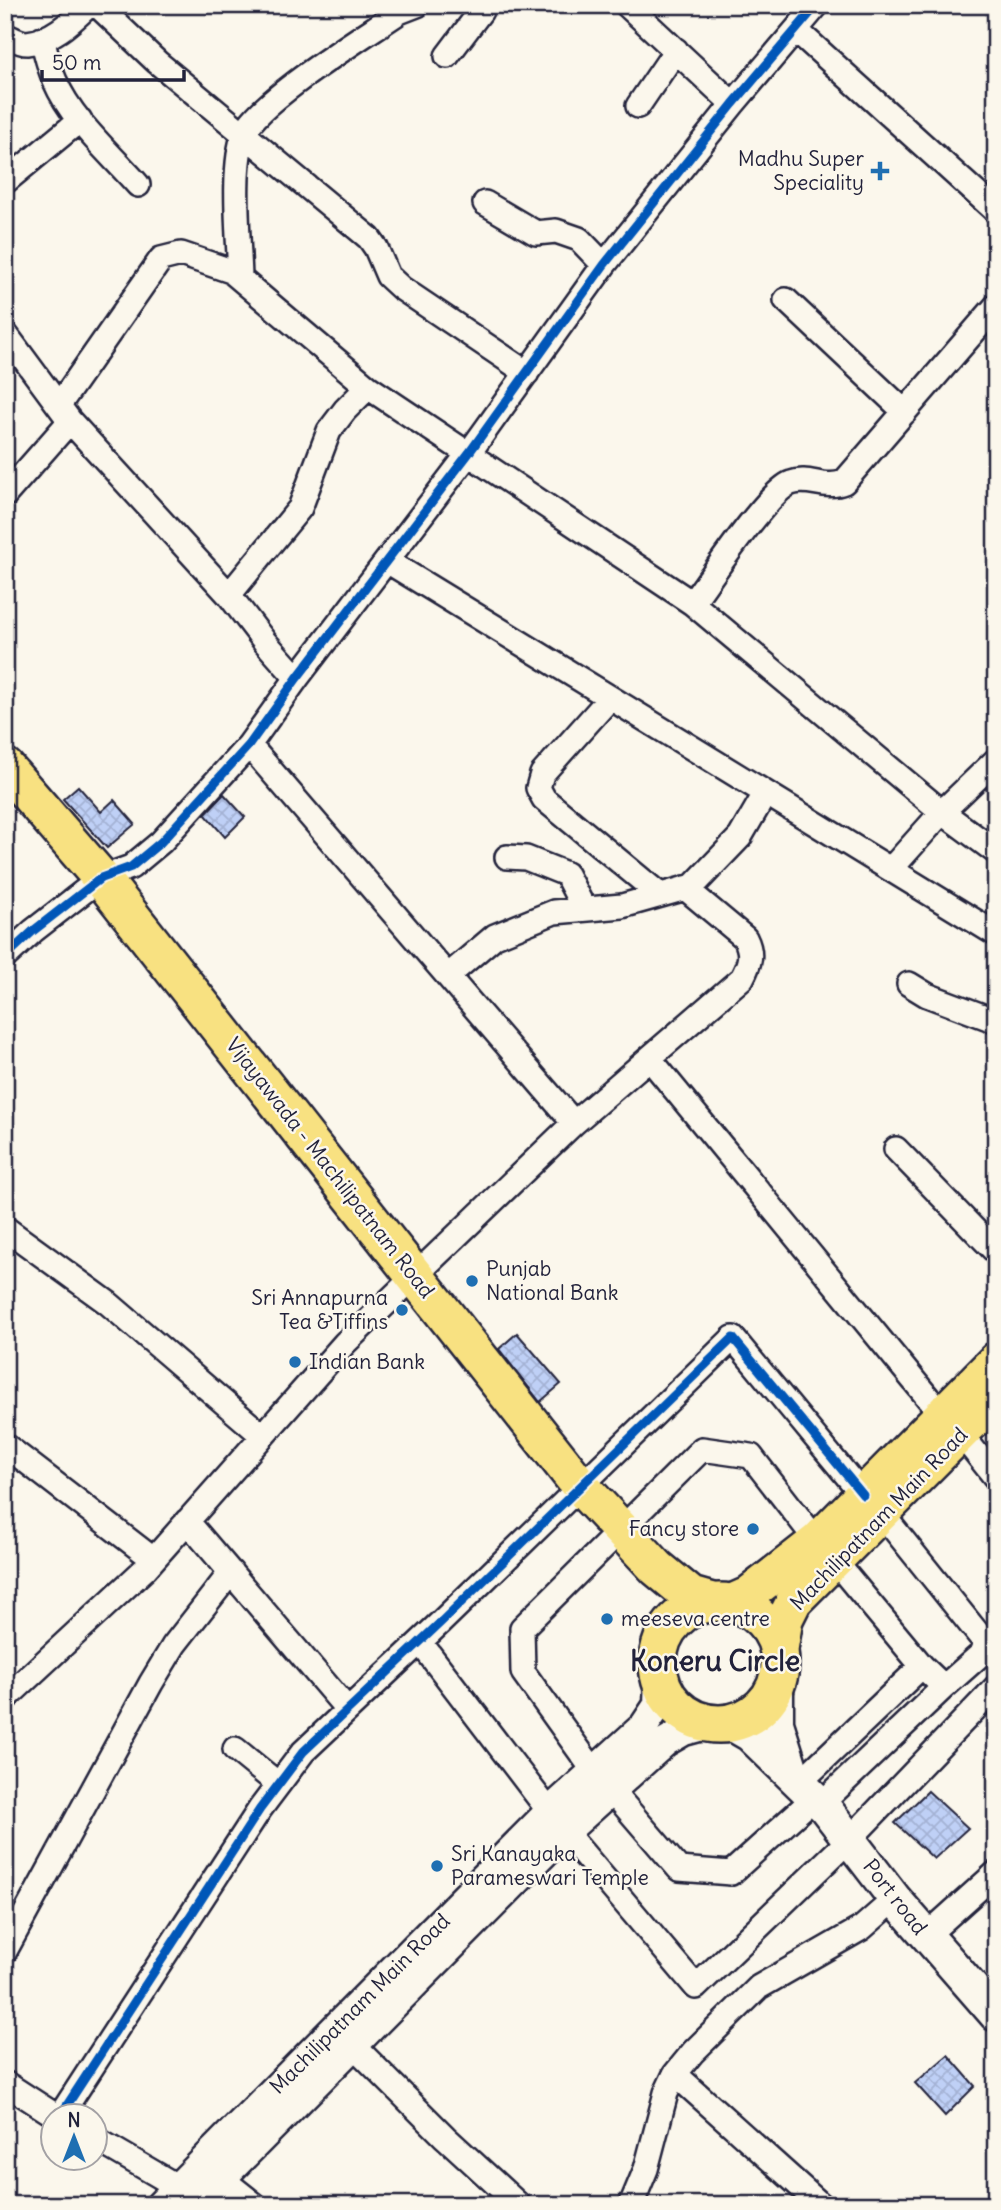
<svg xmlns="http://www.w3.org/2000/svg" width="1001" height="2210" viewBox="0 0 1001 2210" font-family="Delius,sans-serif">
	<defs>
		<pattern id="building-cross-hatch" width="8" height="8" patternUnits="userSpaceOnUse" patternTransform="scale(1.75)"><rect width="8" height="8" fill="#bfd0f6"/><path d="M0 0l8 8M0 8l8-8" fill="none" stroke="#a4b2d4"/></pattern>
	</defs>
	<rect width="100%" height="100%" fill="#fbf7ec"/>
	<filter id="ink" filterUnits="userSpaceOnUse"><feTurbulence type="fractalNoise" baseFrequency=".0143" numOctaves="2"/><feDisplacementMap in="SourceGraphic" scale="14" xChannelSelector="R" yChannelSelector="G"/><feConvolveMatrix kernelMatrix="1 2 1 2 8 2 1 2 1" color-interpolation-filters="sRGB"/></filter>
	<g filter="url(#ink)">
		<path fill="url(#building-cross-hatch)" stroke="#22223b" stroke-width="2" d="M78,786L101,812L114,800L135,824L107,848L63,799Z
			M224,794L245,817L225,837L205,814Z
			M517,1333L561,1384L540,1402L499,1349Z
			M928,1791L968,1828L934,1859L895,1823Z
			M948,2055L975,2086L945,2116L915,2083Z"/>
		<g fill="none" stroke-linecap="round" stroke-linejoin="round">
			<defs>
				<path id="minor" d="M97,5L157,62L369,238L376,248L388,276L401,288L527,373
					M627,5L733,104
					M796,30L996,211
					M5,35C12,38 20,43 27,43C52,41 72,21 89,5
					M42,39C46,53 49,68 55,81C72,121 110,153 138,185
					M447,56L481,11L482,5
					M638,106L676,50
					M6,181L80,120
					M485,203L536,233L556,231L579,239L604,265
					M240,278C239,239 231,168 244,134C257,101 366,35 399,12L417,5
					M786,300L905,412
					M5,333L70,421L229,595L265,642L297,678
					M59,405L161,259L181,254L231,271L368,387L692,603L942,812L996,852
					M5,495L70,421
					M387,561L996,934
					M229,595L300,508L329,431L345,410L368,387
					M692,603C710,579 768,491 791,483C809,476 824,490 844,482L996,306
					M609,699L542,774L538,788L544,799L660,895
					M249,745L574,1123L742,978C750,963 753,954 745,938L685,888
					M507,857L526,858L566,874L584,909
					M891,869L942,812L996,760
					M5,957L33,931L101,878L131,867L161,842L249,745L297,678L469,453L604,265L733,104L817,5
					M449,975L495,936L554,912L622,906L693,886L740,837L765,794
					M909,984L927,995L996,1021
					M650,1059L943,1416
					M896,1149L996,1252
					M5,1228L108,1303L263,1436
					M961,1434L996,1478
					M5,1445L153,1559
					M882,1514L996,1656
					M187,1521L347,1709
					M420,1642L565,1832L696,1987L850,1839L996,1687
					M944,1687L989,1647
					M5,1699L146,1568L345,1343L574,1123
					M235,1749L278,1784
					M594,1771L523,1672L522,1628L702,1449L751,1456L817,1541
					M799,1783L922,1666
					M612,1791L679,1869L731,1873L814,1798
					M821,1804L944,1687L922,1666L834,1560
					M926,1936L996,1873
					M5,1951L151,1683L174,1645L231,1572
					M353,2045L445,2137L519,2205
					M675,2074L821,2205
					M5,2083L56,2116
					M60,2116L260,1809L303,1752L441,1622L733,1338L863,1495
					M94,2138L192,2195
					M221,2178L255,2205
					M631,2205L646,2169L666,2093L675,2074L693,2052L759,1987L862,1928L895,1899
					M994,2205L996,2204"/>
				<path id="tertiary" d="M160,2205L549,1812L644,1726L658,1705L659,1675
					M195,2205L565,1832L665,1742L684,1731L710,1724"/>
				<path id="secondary" d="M777,1687V1723L793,1774
					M731,1724L750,1735L825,1808L895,1899L996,2015"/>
				<path id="primary" d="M730,1603L748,1595L817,1541L996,1360
					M780,1649L785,1619L794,1601L996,1398"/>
				<path id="trunk" d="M5,767L101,878L581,1487L657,1568L691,1596L712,1602
					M658 1663a61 61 0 1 1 122 0a61 61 0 1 1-122 0Z"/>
			</defs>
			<use href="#minor" stroke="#22223b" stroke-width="28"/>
			<use href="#tertiary" stroke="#22223b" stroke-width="33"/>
			<use href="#secondary" stroke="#22223b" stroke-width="37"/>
			<use href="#primary" stroke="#22223b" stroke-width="40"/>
			<use href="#trunk" stroke="#22223b" stroke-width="42"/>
			<use href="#minor" stroke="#fbf7ec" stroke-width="23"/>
			<use href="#tertiary" stroke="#fbf7ec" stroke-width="28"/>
			<use href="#secondary" stroke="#fbf7ec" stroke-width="32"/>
			<use href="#primary" stroke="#f8e181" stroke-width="35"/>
			<use href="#trunk" stroke="#f8e181" stroke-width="37"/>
			<defs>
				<path id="cycleway" d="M5,957L33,931L101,878L131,867L161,842L249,745L297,678L469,453L604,265L733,104L817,5
					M60,2116L260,1809L303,1752L441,1622L733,1338L863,1495"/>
			</defs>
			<use href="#cycleway" stroke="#fbf7ec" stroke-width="13"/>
			<use href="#cycleway" stroke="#0057b8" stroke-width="9"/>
		</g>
	</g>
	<g fill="#1f6fb2" stroke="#fbf7ec" stroke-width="2.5">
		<path d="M876.5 160.5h7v7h7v7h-7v7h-7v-7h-7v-7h7z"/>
		<circle cx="472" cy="1281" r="7"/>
		<circle cx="402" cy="1310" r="7"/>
		<circle cx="295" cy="1362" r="7"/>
		<circle cx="753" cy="1529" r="7"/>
		<circle cx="607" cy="1619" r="7"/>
		<circle cx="437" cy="1866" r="7"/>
	</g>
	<g text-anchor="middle" stroke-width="5" stroke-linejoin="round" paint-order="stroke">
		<g font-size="21" fill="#22223b" stroke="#fbf7ec" text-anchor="start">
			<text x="864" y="166" text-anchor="end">Madhu Super<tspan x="864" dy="24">Speciality</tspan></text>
			<text x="486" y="1276">Punjab<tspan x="486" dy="24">National Bank</tspan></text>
			<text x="388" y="1305" text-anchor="end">Sri Annapurna<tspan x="388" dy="24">Tea &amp;Tiffins</tspan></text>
			<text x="309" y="1369">Indian Bank</text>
			<text x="739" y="1536" text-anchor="end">Fancy store</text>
			<text x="621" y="1626">meeseva centre</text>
			<text x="451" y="1861">Sri Kanayaka<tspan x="451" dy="24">Parameswari Temple</tspan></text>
		</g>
		<g font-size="21" fill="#22223b" stroke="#fbf7ec">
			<text transform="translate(330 1168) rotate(52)" y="7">Vijayawada - Machilipatnam Road</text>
			<text transform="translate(879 1519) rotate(-46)" y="7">Machilipatnam Main Road</text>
			<text transform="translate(895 1897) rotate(52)" y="7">Port road</text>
			<text transform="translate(360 2004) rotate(-45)" y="7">Machilipatnam Main Road</text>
		</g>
		<g font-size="28" font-weight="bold" fill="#22223b" stroke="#fbf7ec">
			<text x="715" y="1671">Koneru Circle</text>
		</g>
	</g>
	<rect width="1001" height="2210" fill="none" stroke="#fbf7ec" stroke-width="28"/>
	<rect x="14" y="14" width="973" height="2182" fill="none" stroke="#22223b" stroke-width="2.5" filter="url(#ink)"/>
	<g transform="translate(74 2137)"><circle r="33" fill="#fbf7ec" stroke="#a4a2a5" stroke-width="2"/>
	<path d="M0-5L12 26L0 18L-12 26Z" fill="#1f6fb2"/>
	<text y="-10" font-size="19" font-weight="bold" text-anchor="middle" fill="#22223b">N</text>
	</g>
	<path d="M42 70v10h142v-10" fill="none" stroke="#22223b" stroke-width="3.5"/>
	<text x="52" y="70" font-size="21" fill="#22223b" stroke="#fbf7ec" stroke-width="5" paint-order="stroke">50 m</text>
</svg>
